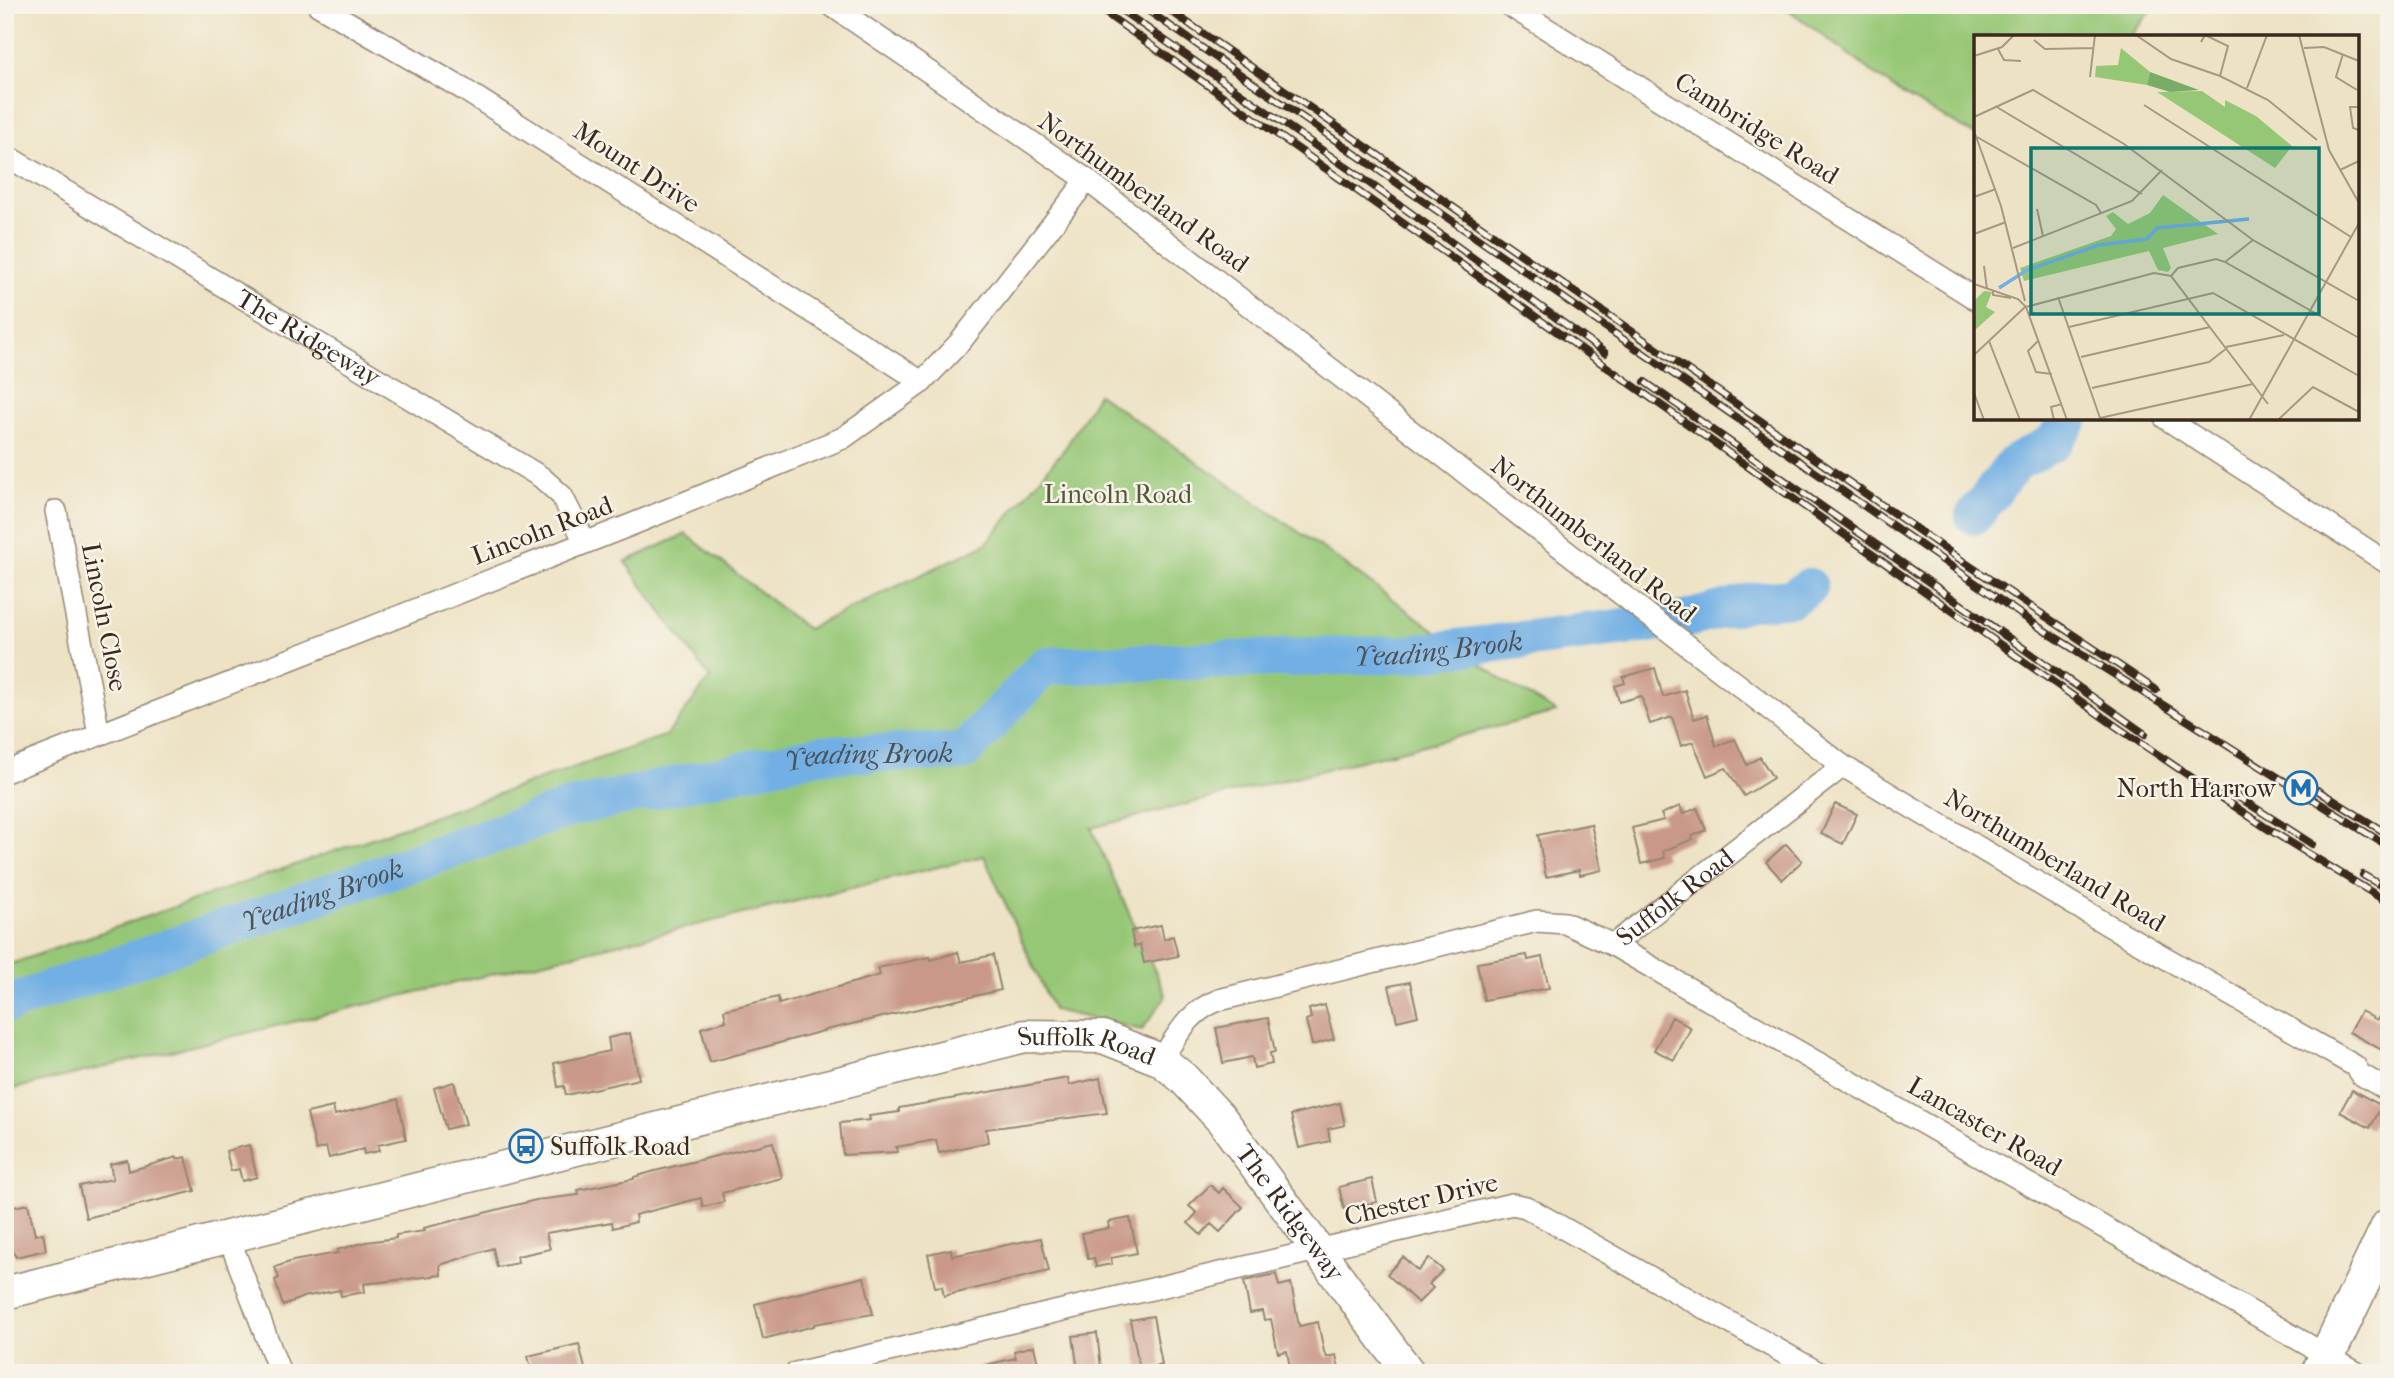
<svg xmlns="http://www.w3.org/2000/svg" width="2394" height="1378" viewBox="0 0 2394 1378" font-family="'IM FELL French Canon',serif">
	<rect width="100%" height="100%" fill="#f7f3e8"/>
	<filter id="ink" filterUnits="userSpaceOnUse"><feTurbulence type="fractalNoise" baseFrequency=".0143" numOctaves="2"/><feDisplacementMap in="SourceGraphic" scale="14" xChannelSelector="R" yChannelSelector="G"/><feConvolveMatrix kernelMatrix="1 2 1 2 8 2 1 2 1" color-interpolation-filters="sRGB"/></filter>
	<filter id="wash" filterUnits="userSpaceOnUse"><feTurbulence type="fractalNoise" baseFrequency=".00686" numOctaves="4" result="noise"/><feDisplacementMap in="SourceGraphic" scale="28" xChannelSelector="R" yChannelSelector="G"/><feGaussianBlur stdDeviation="1.57" result="paint"/><feColorMatrix in="noise" values="0 0 0 0 0 0 0 0 0 0 0 0 0 0 0 0 0 1.4 0 .05"/><feComposite in="paint" operator="in"/></filter>
	<g filter="url(#wash)">
		<rect width="100%" height="100%" fill="#ede2c4"/>
		<path fill="#96c776" stroke="#68784a" stroke-width="2" d="M1782,5H2155L2130,37H1976V135L1903,95Z
			M1098,394L1325,550L1504,681L1556,712L1091,828L1166,996L1142,1030L1053,1010L984,856L5,1091V966L667,735L710,678L625,562L686,534L807,629L986,544L1066,447Z"/>
		<g fill="none" stroke-linecap="round" stroke-linejoin="round">
			<g stroke="#71afe4" stroke-width="38">
				<path d="M1974,516L2015,463L2053,443L2070,418"/>
				<path id="s1" d="M5,1005L570,808L819,754L963,752L1045,666L1407,654L1684,620L1750,602L1791,598L1809,587"/>
			</g>
		</g>
		<g id="blocks">
			<path fill="#c99888" d="M1655,668L1663,697L1685,690L1694,719L1707,715L1716,746L1735,739L1747,765L1760,757L1773,778L1744,796L1726,768L1707,776L1693,742L1681,746L1672,717L1650,724L1641,696L1619,702L1615,686L1625,683L1623,677Z
				M1835,804L1857,814L1843,844L1821,834Z
				M1680,806L1683,814L1697,808L1706,830L1692,836L1693,839L1663,851L1665,858L1641,864L1632,828L1664,820L1661,814Z
				M1591,824L1602,870L1580,875L1579,870L1546,877L1538,835Z
				M1786,844L1802,861L1782,880L1766,862Z
				M1161,925L1164,939L1173,936L1178,956L1144,963L1140,945L1134,947L1131,931Z
				M958,952L961,962L993,955L1001,990L830,1029L710,1062L701,1028L726,1021L724,1010L778,997L779,1004L880,975L878,968L930,957L931,960Z
				M1527,955L1528,960L1542,957L1549,988L1484,1000L1477,963Z
				M1410,982L1418,1016L1397,1021L1389,986Z
				M2389,1000V1054L2349,1032L2361,1011L2377,1020Z
				M1325,1005L1334,1039L1312,1045L1306,1020L1311,1018L1309,1009Z
				M1672,1017L1691,1028L1674,1060L1654,1050Z
				M1268,1018L1275,1052L1270,1053L1272,1064L1254,1068L1252,1057L1223,1063L1216,1028Z
				M630,1033L639,1079L566,1095L564,1086L558,1087L554,1063L610,1051L608,1038Z
				M1068,1078L1069,1085L1100,1078L1107,1113L986,1129L988,1142L939,1153L936,1140L896,1147L897,1152L843,1155L840,1123L870,1120L869,1116L899,1112V1108Z
				M454,1082L466,1124L446,1129L434,1088Z
				M2352,1090L2382,1106L2370,1128L2340,1112Z
				M398,1099L406,1139L378,1145L379,1151L364,1154L363,1149L329,1158L326,1147L316,1150L307,1113L333,1107L335,1115Z
				M1340,1103L1345,1125L1328,1129L1330,1141L1299,1148L1291,1115Z
				M773,1142L782,1178L722,1193L724,1202L703,1207L701,1198L635,1215L636,1222L613,1228L612,1222L546,1233L550,1249L517,1256L518,1263L497,1267L493,1248L440,1265L441,1275L364,1284L365,1292L341,1296L340,1290L303,1297L283,1306L275,1280L279,1278L275,1267L293,1261L338,1253L337,1250L366,1242L396,1238V1235L425,1231L424,1228L536,1200L579,1195L578,1190L634,1179V1177L655,1171Z
				M249,1145L257,1177L242,1181L239,1169L231,1171L226,1151Z
				M177,1157V1159L186,1157L195,1191L86,1218L79,1186L113,1179L110,1164L127,1160L129,1171Z
				M1372,1179L1377,1202L1344,1209L1339,1187Z
				M1210,1185L1219,1193L1223,1188L1243,1207L1220,1232L1211,1224L1201,1235L1188,1223L1197,1213L1189,1206Z
				M28,1204L35,1235L43,1233L46,1250L16,1257L5,1237V1209Z
				M1130,1218L1137,1253L1111,1258L1112,1264L1096,1267L1094,1258L1088,1259L1082,1233L1109,1228L1108,1222Z
				M1041,1238L1049,1271L944,1296L942,1286L935,1287L928,1254L951,1249L952,1256Z
				M1403,1257L1418,1271L1429,1258L1443,1270L1429,1284L1433,1288L1418,1303L1387,1274Z
				M1276,1274L1279,1286L1291,1283L1299,1326L1318,1322L1324,1352L1327,1357L1336,1355L1340,1373H1291L1287,1351L1278,1353L1271,1319L1264,1320L1262,1311L1250,1313L1244,1281Z
				M864,1277L873,1314L814,1324V1326L763,1339L755,1304Z
				M1153,1316L1162,1365L1140,1370L1130,1320Z
				M1097,1333L1101,1368L1078,1371L1073,1336Z
				M579,1344L586,1373H532L528,1356Z
				M1034,1346L1040,1373H982L981,1366L1016,1358L1014,1351Z"/>
		</g>
	</g>
	<g filter="url(#ink)">
		<use href="#blocks" fill-opacity="0" stroke="#948671" stroke-width="2"/>
		<g fill="none" stroke-linecap="round" stroke-linejoin="round">
			<defs>
				<g id="street">
					<path d="M318,5L463,89L922,382"/>
					<path d="M831,5L1087,180L1843,766L2108,925L2355,1066L2360,1074L2389,1091"/>
					<path d="M1509,5L1976,299"/>
					<path id="s2" d="M5,155L541,477L562,496L585,542"/>
					<path d="M2165,418L2389,564"/>
					<path d="M56,511L99,734"/>
					<path d="M5,772L633,524L843,438L922,382L961,341L1087,180"/>
					<path d="M1613,945L2357,1373"/>
					<path id="s3" d="M1161,1060C1178,1034 1189,1011 1219,1000L1537,921L1565,923L1613,945L1843,766"/>
					<path d="M229,1238L280,1373"/>
					<path d="M796,1373L1512,1204L1526,1207L1819,1373"/>
				</g>
				<g id="secondary">
					<path id="s4" d="M5,1293L1025,1036L1103,1037L1161,1060L1183,1078L1222,1120L1409,1373"/>
				</g>
				<path id="primary" d="M2319,1373L2389,1226"/>
			</defs>
			<use href="#street" stroke="#948671" stroke-width="24"/>
			<use href="#secondary" stroke="#948671" stroke-width="35"/>
			<use href="#primary" stroke="#948671" stroke-width="38"/>
			<use href="#street" stroke="#fff" stroke-width="21"/>
			<use href="#secondary" stroke="#fff" stroke-width="32"/>
			<use href="#primary" stroke="#fff" stroke-width="35"/>
			<defs>
				<path id="rail" d="M1094,5L2117,727L2265,827L2389,903
					M1114,5L1372,185L1605,353
					M1140,5L2042,629L2389,847
					M1162,5L1964,562L2156,690
					M1645,382L2145,734
					M2317,790L2389,835
					M2232,793L2312,844
					M2363,875L2389,890"/>
			</defs>
			<use href="#rail" stroke="#3b2a1e" stroke-width="8"/>
			<use href="#rail" stroke="#f7f3e8" stroke-width="5" stroke-dasharray="16" stroke-linecap="butt"/>
		</g>
	</g>
	<defs>
		<symbol id="metro-ring" viewBox="-11 -11 22 22"><circle r="9.5" fill="#f7f3e8" stroke="#1f6fb2" stroke-width="1.5"/><path d="M-5.5 5V-5H-3L0 0L3-5H5.5V5H3V-.5L0 4L-3-.5V5Z" fill="#1f6fb2"/></symbol>
		<symbol id="bus-ring" viewBox="-11 -11 22 22"><circle r="9.5" fill="#f7f3e8" stroke="#1f6fb2" stroke-width="1.5"/><path d="M-5-6H5V4H4V6H2V4H-2V6H-4V4H-5ZM-3.5-4V0h7V-4ZM-3.5 1.2v1.5H-2V1.2ZM2 1.2v1.5H3.5V1.2Z" fill="#1f6fb2"/></symbol>
	</defs>
	<g fill-rule="evenodd">
		<use href="#metro-ring" x="2282" y="769" width="38" height="38"/>
		<use href="#bus-ring" x="507" y="1127" width="38" height="38"/>
	</g>
	<g text-anchor="middle" stroke-width="5" stroke-linejoin="round" paint-order="stroke">
		<g font-size="26" fill="#3b2a1e" stroke="#f7f3e8">
			<text transform="translate(1757 128) rotate(32)" y="9">Cambridge Road</text>
			<text transform="translate(637 167) rotate(33)" y="9">Mount Drive</text>
			<text transform="translate(1144 192) rotate(36)" y="9">Northumberland Road</text>
			<text dy="9" stroke="none"><textPath href="#s2" startOffset="354">The Ridgeway</textPath></text>
			<text transform="translate(542 530) rotate(-21)" y="9">Lincoln Road</text>
			<text transform="translate(1594 539) rotate(38)" y="9">Northumberland Road</text>
			<text transform="translate(105 617) rotate(79)" y="9">Lincoln Close</text>
			<text transform="translate(2055 860) rotate(31)" y="9">Northumberland Road</text>
			<text dy="9" stroke="none"><textPath href="#s3" startOffset="572">Suffolk Road</textPath></text>
			<text dy="9" stroke="none"><textPath href="#s4" startOffset="1115">Suffolk Road</textPath></text>
			<text transform="translate(1985 1126) rotate(30)" y="9">Lancaster Road</text>
			<text transform="translate(1421 1199) rotate(-13)" y="9">Chester Drive</text>
			<text dy="9" stroke="none"><textPath href="#s4" startOffset="1393">The Ridgeway</textPath></text>
		</g>
		<g font-size="26" fill="#565938" stroke="#f7f3e8">
			<text x="1118" y="503">Lincoln Road</text>
		</g>
		<g font-size="26" fill="#3b2a1e" stroke="#f7f3e8" text-anchor="end">
			<text x="2276" y="797">North Harrow</text>
			<text x="550" y="1155" text-anchor="start">Suffolk Road</text>
		</g>
		<g font-size="28" font-style="italic" fill="#4b5259" stroke="#f7f3e8">
			<text dy="10" stroke="none"><textPath href="#s1" startOffset="1510">Yeading Brook</textPath></text>
			<text dy="10" stroke="none"><textPath href="#s1" startOffset="903">Yeading Brook</textPath></text>
			<text dy="10" stroke="none"><textPath href="#s1" startOffset="336">Yeading Brook</textPath></text>
		</g>
	</g>
	<g transform="translate(1974 35)">
		<rect width="385" height="385" fill="#ede2c4"/>
		<path d="M147,13L176,37L173,50L121,42L122,31L144,30ZM228,56L251,72V65L282,81L318,111L301,133L183,57ZM189,160L244,199L189,213L197,233L194,237L184,235L175,216L50,246L46,233L137,201L142,194L132,181L139,177L154,189L176,178ZM10,256L18,257L12,272L21,277L0,296V266Z" fill="#96c776"/>
		<path d="M176,37L225,55L196,57L173,50Z" fill="#78ac67"/>
		<path fill="none" stroke="#71afe4" stroke-width="3.5" d="M25,253L53,235L125,210L173,204L183,193L275,184"/>
		<path fill="none" stroke="#a69882" stroke-width="2" d="M162,0L197,24L246,41L294,65L343,105M325,0L355,115L385,168M60,5L71,14L120,13M227,7L231,0L254,11L246,41M330,13L350,12L385,26M24,14L30,25L47,26M369,19L362,42L383,55M0,21L28,12L40,0M116,42L121,0M273,53L293,0M170,70L377,202M21,71L168,159M385,72H376L379,93L385,95M0,82L59,55L150,109L279,205L385,266M0,96L27,171L51,266M3,102L122,170L127,178M366,135L385,126M0,162L22,154M63,174L69,201M0,199L32,187M39,213L158,166L188,135M251,227L385,303M10,231L13,254M197,241L204,233L242,224L251,227L279,205M0,249L44,264L52,272L180,238L197,241L294,369M19,256V260L37,263M84,262L126,383M52,272L93,385M95,292L239,258L385,341M15,306L46,385M64,306L54,316L62,337L78,339M252,312L310,300M0,320L51,272M107,322L236,292M118,353L235,327L253,313M0,358L10,385M126,383L279,349M305,384L339,352L385,377M80,385L77,372L88,369M275,385L385,188"/>
		<path fill="#0f766e" fill-opacity="0.15" stroke="#0f766e" stroke-width="3.5" d="M57,113H345V279H57Z"/>
		<rect width="385" height="385" fill="none" stroke="#3b2a1e" stroke-width="3.5"/>
	</g>
	<rect width="2394" height="1378" fill="none" stroke="#f7f3e8" stroke-width="28"/>
</svg>
